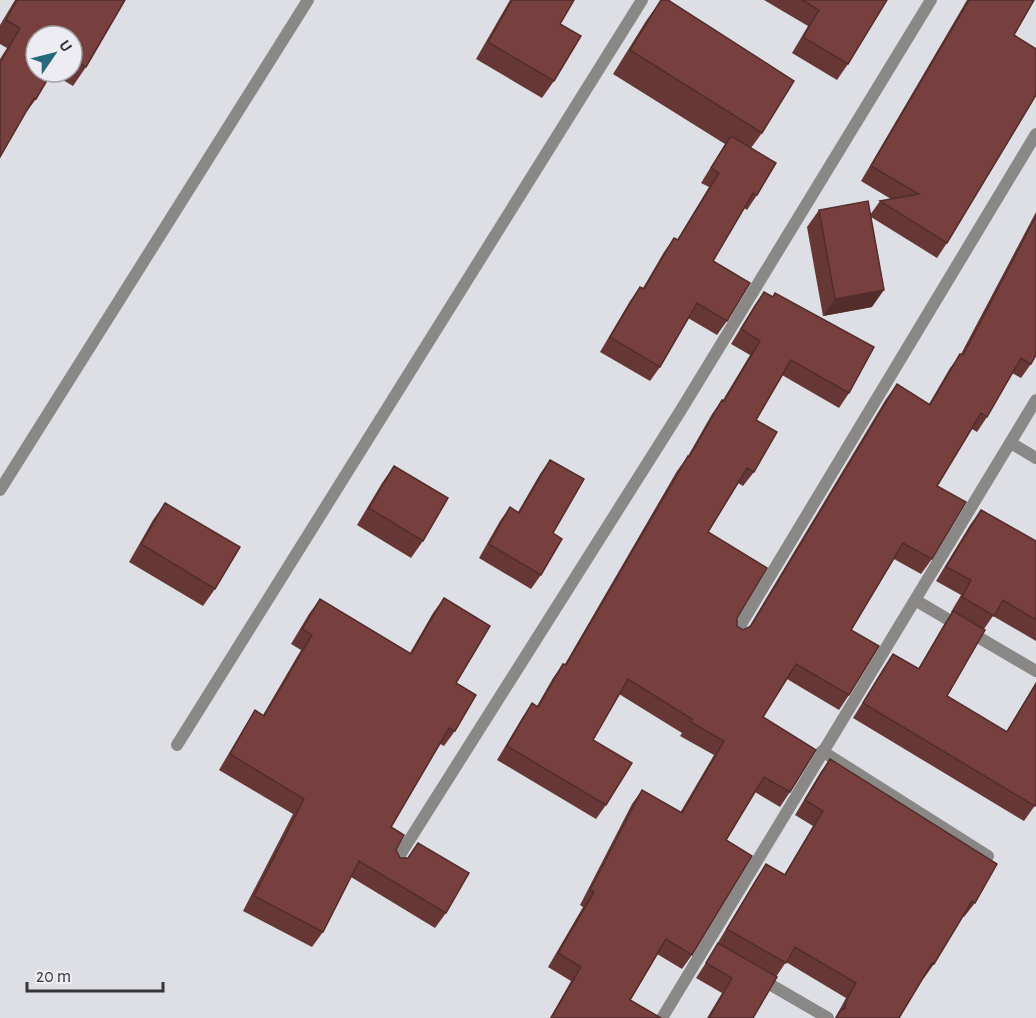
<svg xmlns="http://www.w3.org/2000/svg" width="1036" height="1018" viewBox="0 0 1036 1018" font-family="'Alegreya Sans',sans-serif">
	<rect width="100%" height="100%" fill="#dedfe5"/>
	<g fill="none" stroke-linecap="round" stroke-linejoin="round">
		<path stroke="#8a8886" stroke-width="12" d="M1011,443L1036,458
			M0,490L308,0
			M915,600L1036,671
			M734,636L1036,134
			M177,745L642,0
			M822,751L988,856
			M393,866L681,410L931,0
			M759,978L828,1018
			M662,1018L1036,400"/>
	</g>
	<path fill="#663735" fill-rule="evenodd" d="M15,0H125L86,67L73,86L51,73L36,99L22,118L0,157V59L7,48L0,44V25ZM72,36V72H36Z
		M510,0H574L560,24L554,81L542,98L476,59Z
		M661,0L762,133L751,148L757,195L747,210L744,208L713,261L727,321L717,335L688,318L660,367L650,381L600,352L630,301L640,287L643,288L664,252L674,238L677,240L709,187L701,183L725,144L613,74L646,21Z
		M764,0H887L848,64L837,80L792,53L808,26Z
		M967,0H1034L1014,35L947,243L937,258L871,217L872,307L823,316L807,227L819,210L870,215L880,201L891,199L861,181Z
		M1036,212V355L1031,364L1021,378L1012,373L987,417L977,432L972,429L937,486L932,559L921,574L894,559L851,630L849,695L839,710L787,679L763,717L790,792L780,807L755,792L726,840L692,955L682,969L657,954L630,1000L661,1018H550L571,981L548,967L583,907L580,905L632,804L642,790L680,813L714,755L680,736L682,733L619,694L593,740L606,805L596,819L497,760L522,718L532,703L537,706L553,678L563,664H565L677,471L688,456L712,414L722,400H723L750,355L731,344L754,306L764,292L849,393L839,408L782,375L756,420L754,472L743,486L738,483L708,532L737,618V626L743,630L749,627L886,399L897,384L929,404L950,368L961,354Z
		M550,460L553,533L541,575L531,589L479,558L500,521L510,507L518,512L540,474Z
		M394,466L423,541L411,558L357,525L382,483Z
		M165,503L215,589L203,606L129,562L153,520Z
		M981,510L1036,541V641L993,616L984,629L947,696L1006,732L1036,682V804L1024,821L853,718L883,669L893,654L918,669L943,626L952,612H951L961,595L936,581L970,525Z
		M444,598L456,683L455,731L444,746L440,744L391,827L396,850L400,858L446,913L435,928L351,877L323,932L312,947L243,911L293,814L219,770L245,726L255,710L263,715L301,650L291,644L309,614L320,599L410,653L433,613Z
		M830,759L975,903L964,917L963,916L934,964L924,978H923L899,1018H835L846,998L786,962L776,977L753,1018H707L722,993L696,978L718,944H717L756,879L766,864L784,875L813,826L795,815L820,773Z"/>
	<path fill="#532d2b" d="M884,290L872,307L823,316L835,299Z"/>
	<path fill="#77403e" stroke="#532d2b" stroke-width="1.5" d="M17,0H125L86,67L72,59V36H36V72H52L36,99L34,98L0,157V63L20,28L6,20Z
		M512,0H574L560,24L581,36L554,81L488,42Z
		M661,0H668L794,81L762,133L630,50Z
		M802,0H887L848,64L803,37L819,10Z
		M969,0H1034L1014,35L1036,49V95L947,243L880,201L919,194L871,166Z
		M731,136L776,163L757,195L753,193L713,261L750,283L727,321L697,303L660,367L610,337L640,287L644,289L674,238L678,240L719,173L711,168Z
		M868,201L884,290L835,299L819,210Z
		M1036,216V355L1031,364L1021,358L987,417L981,413L937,486L966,502L932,559L903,543L851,630L879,646L849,695L796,664L763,717L816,750L790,792L764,777L726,840L752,856L692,955L666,939L630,1000L661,1018H551L581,967L558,953L594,892L590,890L642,790L682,813L724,741L691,722L692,719L628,679L593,740L632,763L606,805L507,746L532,703L538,707L563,664L566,665L688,456L689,457L722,400L724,401L760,341L741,329L764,292L773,297L775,293L874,347L849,393L791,360L756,420L777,432L754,472L747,468L708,532L767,568L737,618V626L743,630L751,626L897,384L930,405L960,354L963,355Z
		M550,460L584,479L553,533L562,539L541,575L489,544L510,507L519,513Z
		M394,466L448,498L423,541L369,508Z
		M165,503L240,547L215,589L141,544Z
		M981,510L1036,541V620L1003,600L994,616L962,597L971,580L946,567Z
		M444,598L490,626L456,683L476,695L455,731L449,728L391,827L404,835L396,850L400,858H408L418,843L469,873L446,913L359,861L323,932L254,896L304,799L230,754L255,710L264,716L312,635L302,629L320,599L411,654Z
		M953,611L985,630L947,696L1007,732L1036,684V804L1035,806L863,703L893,654L919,669Z
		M830,759L997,864L975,903L972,901L934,964L932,963L899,1018H836L840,1011L845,1008L846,1001L856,983L795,947L786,963L727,929L766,864L785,875L823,811L805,800Z
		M718,943L777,977L753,1018H709L732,978L706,963Z"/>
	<g transform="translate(54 54) rotate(55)"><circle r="28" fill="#ececf2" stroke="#a3a3a8" stroke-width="1.5"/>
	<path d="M0-4.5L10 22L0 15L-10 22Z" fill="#26697b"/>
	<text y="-9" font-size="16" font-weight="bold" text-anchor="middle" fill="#363639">U</text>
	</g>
	<path d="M27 982v9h136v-9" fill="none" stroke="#363639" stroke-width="3"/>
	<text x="36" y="982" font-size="18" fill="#363639" stroke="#ececf2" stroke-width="4.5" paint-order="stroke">20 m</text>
</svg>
